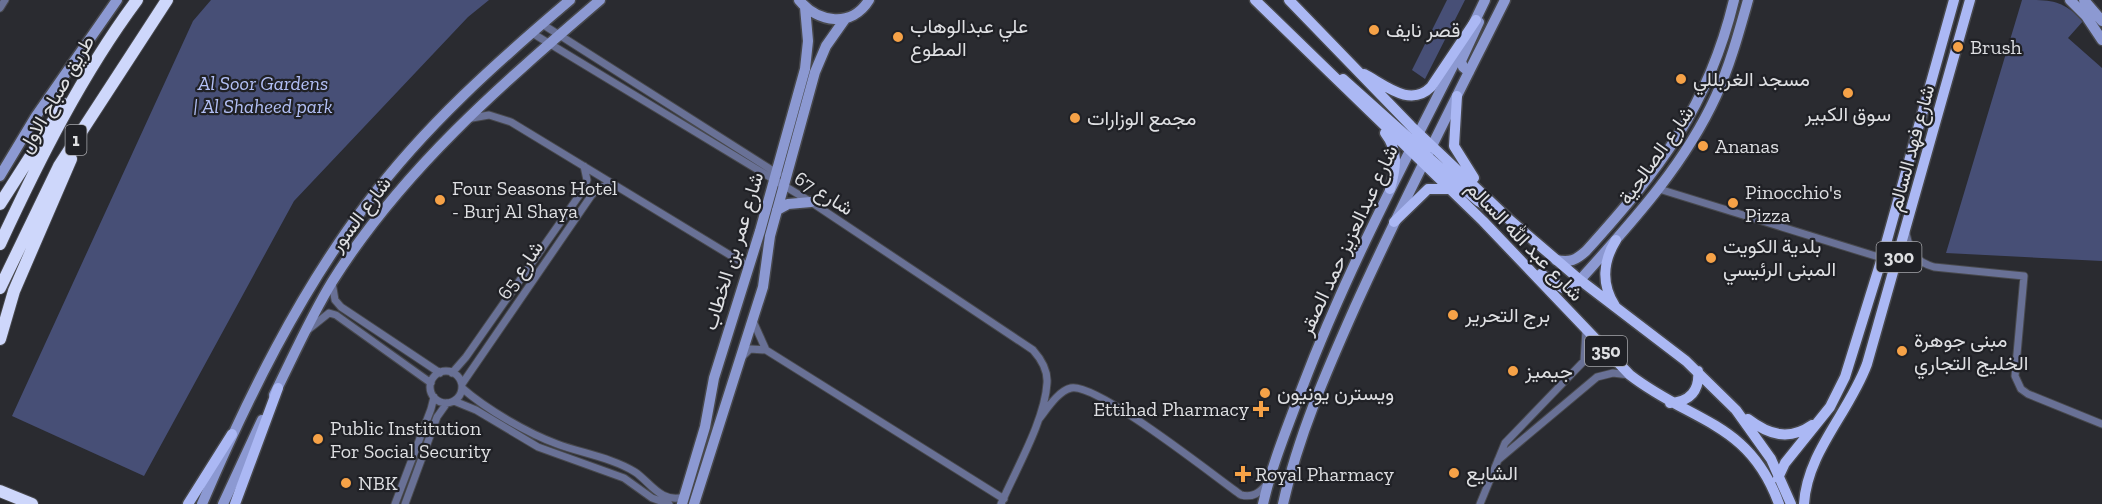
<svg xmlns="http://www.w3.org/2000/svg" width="2102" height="504" viewBox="0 0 2102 504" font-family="'Zilla Slab',Vazirmatn,serif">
	<rect width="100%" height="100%" fill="#2a2b30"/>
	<path fill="#474f76" d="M211,0H489L468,17L294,201L144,476L12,416L193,21Z
		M1447,0H1465L1425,79L1412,70Z
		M2022,0C2055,0 2059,0 2084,20L2068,38L2102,68V261L1946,253Z"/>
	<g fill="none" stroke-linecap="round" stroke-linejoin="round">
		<defs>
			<path id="street" d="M0,8L5,0
				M542,24L778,174
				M532,33L811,202L1033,350C1041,359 1048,370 1047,383C1045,420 1016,469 1001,504
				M472,118L489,115L511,122L748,266
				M1659,189L1882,258
				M1906,233C1910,252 1914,261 1934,267L2024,276L2015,376L2021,389L2028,394L2102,424
				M332,282L335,300L341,307L440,373
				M753,321L766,350
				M309,329L329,313L336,315L431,383
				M743,356L750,349L766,350L1004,499
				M430 387a16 16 0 1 1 32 0a16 16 0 1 1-32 0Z
				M452,373L466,357L583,190L587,180L584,166
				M462,384L591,196L597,189L612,183
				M462,388C486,409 527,433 557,444C581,453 613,458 635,472C650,482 661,504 684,497
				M454,401L476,410L538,447L624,478L652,498L669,504
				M1039,419C1047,409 1058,391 1071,388C1096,382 1214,476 1241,495C1253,498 1259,493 1267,484
				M1498,460L1597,377L1613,373L1629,375
				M395,504L431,409L434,397
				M405,504L437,417L447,403
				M1480,504L1505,443L1584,361L1586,330"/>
			<path id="secondary" d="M799,0C818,23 852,28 869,0
				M2070,0L2086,16L2102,40
				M2084,0L2102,21
				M1472,27L1485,0
				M1469,72L1463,67L1461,61L1479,22
				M0,176L36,116L117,0
				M777,210L788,204L811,202
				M1556,260C1570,263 1576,260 1586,251C1659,170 1708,108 1734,0
				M1580,280C1631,223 1684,166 1716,96C1730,65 1739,32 1748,0
				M274,395C293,357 310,318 332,282C402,170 501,85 600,0
				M202,504C247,399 299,293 368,202C425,126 498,61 570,0
				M223,504L262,420
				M682,504L705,427L714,378L760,231L805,69L808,41L805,7
				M694,504L763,287L770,236L815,72L826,46L845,19
				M1263,504C1272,464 1288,426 1302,388C1347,269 1406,159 1463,46
				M1283,504C1298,436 1327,370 1355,307C1402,203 1454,102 1505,0"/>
			<path id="primary" d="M1255,0L1483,221L1630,375C1692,423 1749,421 1779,504
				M1289,0L1411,126L1511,221L1580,280L1686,361L1736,410L1771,459L1791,504
				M1364,74C1385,85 1410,108 1431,87L1476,20
				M1343,79L1419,147L1424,149L1432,146
				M1457,96L1454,146L1474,178
				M1385,133C1399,151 1396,168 1390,189
				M1419,149L1478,201L1500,213
				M1394,222L1428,189H1448
				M1541,274L1563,288L1573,286L1580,280
				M1615,306C1601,284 1603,261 1616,240
				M1670,403C1690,402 1700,390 1698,371
				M1748,419C1769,435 1789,441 1812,425
				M1778,478L1785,463L1830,407L1845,377L1882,258L1954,0
				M188,504L232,434
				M235,504L278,388
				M1804,504C1807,452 1849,413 1867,364L1970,0"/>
			<path id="highway" d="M0,204L64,104
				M0,244C39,160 82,74 137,0
				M0,288L59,166L167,0
				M0,339L14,291L71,159
				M0,491L32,504"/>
		</defs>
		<use href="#street" stroke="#47484c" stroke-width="9"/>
		<use href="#secondary" stroke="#47484c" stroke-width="13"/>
		<use href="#primary" stroke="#47484c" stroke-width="13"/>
		<use href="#highway" stroke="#47484c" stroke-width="14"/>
		<use href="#street" stroke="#697196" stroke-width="7"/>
		<use href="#secondary" stroke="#8c99d2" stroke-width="10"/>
		<use href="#primary" stroke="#abb8f4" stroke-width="10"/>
		<use href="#highway" stroke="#ced7fb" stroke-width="12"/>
	</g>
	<g fill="#f6a247" stroke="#202126" stroke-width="2">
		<circle cx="1374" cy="30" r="6"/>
		<circle cx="898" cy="37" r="6"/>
		<circle cx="1958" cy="47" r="6"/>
		<circle cx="1681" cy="79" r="6"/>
		<circle cx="1848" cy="93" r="6"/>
		<circle cx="1075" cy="118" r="6"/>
		<circle cx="1703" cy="146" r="6"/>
		<circle cx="440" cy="200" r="6"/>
		<circle cx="1733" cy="203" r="6"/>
		<circle cx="1711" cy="258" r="6"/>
		<circle cx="1453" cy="315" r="6"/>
		<circle cx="1902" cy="351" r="6"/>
		<circle cx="1513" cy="371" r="6"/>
		<circle cx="1265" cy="393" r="6"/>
		<path d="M1258 400h6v6h6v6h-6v6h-6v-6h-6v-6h6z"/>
		<circle cx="318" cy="439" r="6"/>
		<circle cx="1454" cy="473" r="6"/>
		<path d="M1240 465h6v6h6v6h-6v6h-6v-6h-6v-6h6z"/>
		<circle cx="346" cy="483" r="6"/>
	</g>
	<g text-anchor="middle" stroke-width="4.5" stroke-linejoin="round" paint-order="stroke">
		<g fill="#202126" stroke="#a5a6aa" stroke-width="1.5">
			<rect x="65.5" y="125" width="21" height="30" rx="4.5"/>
			<rect x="1876.5" y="242" width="45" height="30" rx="4.5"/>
			<rect x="1585" y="336" width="42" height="30" rx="4.5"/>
		</g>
		<g font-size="18" font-weight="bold" fill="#dedfe2">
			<text x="76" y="146">1</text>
			<text x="1899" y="263">300</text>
			<text x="1606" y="357">350</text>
		</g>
		<g font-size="20" fill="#dedfe2" stroke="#202126" text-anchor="start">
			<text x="910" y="33">علي عبدالوهاب<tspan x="910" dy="23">المطوع</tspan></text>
			<text x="1386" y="37">قصر نايف</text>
			<text x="1970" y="54">Brush</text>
			<text x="1693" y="86">مسجد الغربللي</text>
			<text x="1848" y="121" text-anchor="middle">سوق الكبير</text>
			<text x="1087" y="125">مجمع الوزارات</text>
			<text x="1715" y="153">Ananas</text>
			<text x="452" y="195">Four Seasons Hotel<tspan x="452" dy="23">- Burj Al Shaya</tspan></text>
			<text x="1745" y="199">Pinocchio's<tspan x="1745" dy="23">Pizza</tspan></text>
			<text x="1723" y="253">بلدية الكويت<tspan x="1723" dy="23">المبنى الرئيسي</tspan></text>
			<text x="1465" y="322">برج التحرير</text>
			<text x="1914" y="347">مبنى جوهرة<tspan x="1914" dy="23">الخليج التجاري</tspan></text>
			<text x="1525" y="378">جيميز</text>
			<text x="1277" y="400">ويسترن يونيون</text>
			<text x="1249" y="416" text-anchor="end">Ettihad Pharmacy</text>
			<text x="330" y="435">Public Institution<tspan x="330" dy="23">For Social Security</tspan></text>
			<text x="1466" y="480">الشايع</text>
			<text x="1255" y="481">Royal Pharmacy</text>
			<text x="358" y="490">NBK</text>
		</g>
		<g font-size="20" font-style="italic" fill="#b3c0f6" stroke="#202126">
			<text x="263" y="90">Al Soor Gardens<tspan x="263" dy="23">| Al Shaheed park</tspan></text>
		</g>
		<g font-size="20" fill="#dedfe2" stroke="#202126">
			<text transform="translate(56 94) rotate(-60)" y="7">طريق صباح الاول</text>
			<text transform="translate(1911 148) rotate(-75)" y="7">شارع فهد السالم</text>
			<text transform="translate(1656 155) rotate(-55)" y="7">شارع الصالحية</text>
			<text transform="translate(824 193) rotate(32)" y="7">شارع 67</text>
			<text transform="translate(360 214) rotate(-53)" y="7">شارع السور</text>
			<text transform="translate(1348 240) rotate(-65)" y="7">شارع عبدالعزيز حمد الصقر</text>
			<text transform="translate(1525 241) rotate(46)" y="7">شارع عبد الله السالم</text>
			<text transform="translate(733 251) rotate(-73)" y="7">شارع عمر بن الخطاب</text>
			<text transform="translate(520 270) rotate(-56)" y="7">شارع 65</text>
		</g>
	</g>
</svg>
